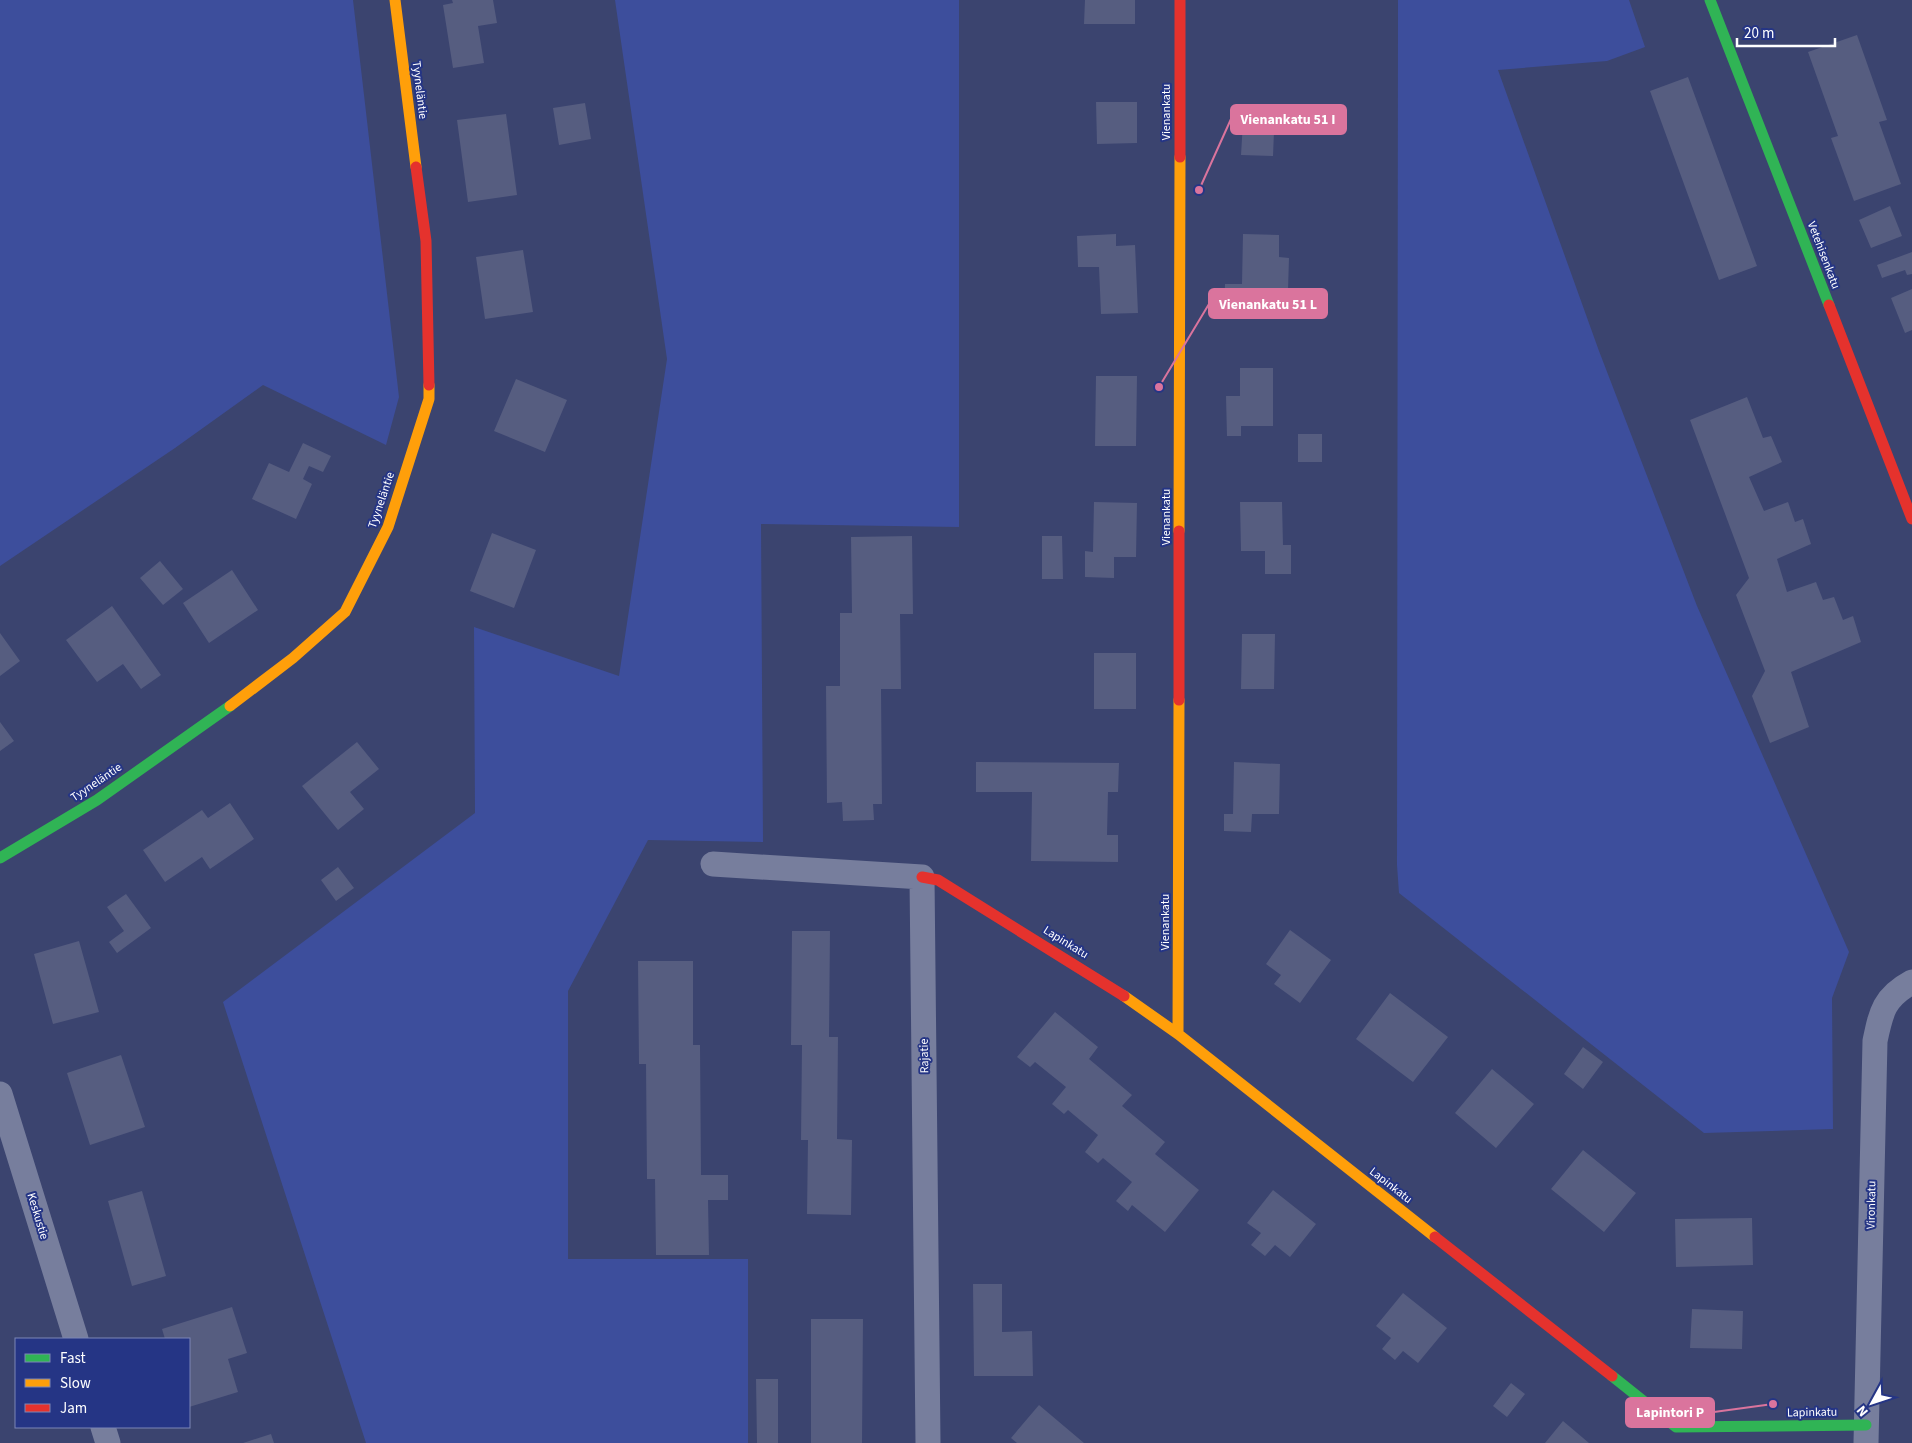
<svg xmlns="http://www.w3.org/2000/svg" width="1912" height="1443" viewBox="0 0 1912 1443" font-family="'Source Sans 3',sans-serif">
	<rect width="100%" height="100%" fill="#3b446f"/>
	<path fill="#3d4e9c" d="M0,0H353L399,397L386,445L263,385L175,448L0,566Z
		M615,0H959V527L761,524L763,842L648,840L568,991V1259H748V1443H366L223,1002L475,813L474,627L619,676L667,359Z
		M1398,0H1629L1645,47L1607,61L1498,70L1599,351L1697,606L1849,952L1832,998L1833,1129L1704,1133L1399,893L1397,865Z"/>
	<path fill="#565d80" d="M452,0H493L497,23L478,26L484,63L453,68L443,5L453,3Z
		M1085,0H1135V24H1084Z
		M1857,35L1887,120L1879,122L1901,184L1854,201L1831,138L1838,136L1808,52Z
		M1688,77L1757,266L1719,280L1650,91Z
		M1096,102H1137V143L1097,144Z
		M585,103L591,139L559,145L553,108Z
		M1244,105L1275,107L1273,156L1241,155Z
		M506,114L517,195L468,202L457,120Z
		M1890,206L1902,236L1871,248L1859,220Z
		M1116,234V246L1135,245L1138,313L1101,314L1099,267H1078L1077,236Z
		M1243,234L1279,235V257L1289,258L1288,290L1281,291V313L1224,312L1225,284H1242Z
		M523,250L533,312L485,319L476,257Z
		M1912,252V274L1907,275L1905,270L1882,278L1877,265Z
		M1912,289V330L1905,333L1891,298Z
		M1240,368H1273V426H1241V436H1227L1226,396H1240Z
		M1096,376H1137L1136,446H1095Z
		M516,379L567,400L545,452L494,431Z
		M1747,397L1763,438L1771,436L1782,462L1749,477L1764,511L1788,502L1795,522L1803,519L1811,544L1777,559L1787,592L1816,582L1823,600L1834,597L1843,620L1853,616L1861,642L1791,672L1809,727L1770,743L1752,696L1765,671L1736,595L1749,578L1690,420Z
		M1298,434H1322V462H1298Z
		M303,443L331,456L323,472L309,466L303,479L312,484L296,519L252,499L269,463L289,472Z
		M1094,502L1137,503L1136,557H1114V578L1085,577V551L1093,552Z
		M1240,502H1282L1283,545H1291V574H1265V551H1241Z
		M492,533L536,550L514,608L470,591Z
		M912,536L913,614H900L901,689H881L882,804H873L874,820L843,821L842,802L827,803L826,686H840V613H852L851,537Z
		M1042,536H1062L1063,579H1042Z
		M160,561L183,589L163,605L140,578Z
		M232,570L258,610L209,643L183,603Z
		M112,606L161,675L141,689L123,664L97,682L66,640Z
		M0,633L20,661L0,676Z
		M1242,634H1275L1274,689H1241Z
		M1094,653H1136V709H1094Z
		M0,722L14,741L0,751Z
		M357,742L379,769L350,792L364,809L338,830L302,786Z
		M976,762L1119,763L1118,792H1108L1107,835H1118V862L1031,861L1032,792H976Z
		M1234,762L1280,764L1279,814H1252L1251,832L1224,831V814H1233Z
		M230,803L254,839L210,869L202,857L165,882L143,850L202,810L208,818Z
		M338,867L354,888L336,901L321,880Z
		M126,894L151,928L117,953L109,942L124,931L107,907Z
		M1290,930L1331,960L1300,1003L1274,984L1281,975L1266,964Z
		M792,931H830L829,1037H838L837,1139L852,1140L851,1215L807,1214L808,1140H801L802,1045H791Z
		M79,941L99,1012L53,1024L34,954Z
		M638,961H693V1045H700L701,1175H728V1200H708L709,1255H656L655,1179H647L646,1064H639Z
		M1390,993L1448,1037L1413,1082L1356,1039Z
		M1055,1012L1098,1047L1089,1059L1132,1095L1122,1106L1165,1142L1155,1154L1199,1190L1165,1232L1132,1205L1128,1211L1116,1201L1132,1182L1103,1158L1098,1163L1085,1152L1098,1135L1068,1110L1064,1114L1052,1104L1066,1087L1035,1062L1030,1067L1017,1057Z
		M1583,1047L1603,1062L1583,1089L1564,1074Z
		M121,1055L145,1127L90,1145L67,1073Z
		M1492,1069L1534,1104L1496,1148L1455,1113Z
		M1583,1150L1636,1193L1604,1232L1551,1189Z
		M1273,1190L1316,1224L1290,1257L1275,1245L1265,1256L1251,1245L1261,1233L1247,1223Z
		M142,1191L166,1276L132,1286L108,1201Z
		M1752,1218L1753,1265L1676,1267L1675,1219Z
		M973,1284H1002V1332L1032,1331L1033,1376H974Z
		M1403,1293L1447,1328L1418,1363L1403,1351L1395,1360L1382,1349L1391,1338L1376,1326Z
		M232,1307L247,1353L228,1359L238,1392L189,1407V1339H165L162,1329Z
		M1692,1309L1743,1311L1742,1349L1690,1348Z
		M811,1319H863L862,1443H811Z
		M756,1379H778V1443H757Z
		M1511,1383L1525,1394L1507,1417L1493,1406Z
		M1039,1405L1084,1443H1017L1011,1438Z
		M1563,1421L1589,1443H1545Z
		M271,1434L274,1443H243Z"/>
	<g fill="none" stroke-linecap="round" stroke-linejoin="round">
		<path stroke="#777e9d" stroke-width="25" d="M713,864L922,877L928,1443
			M0,1094L76,1339
			M103,1427L108,1443
			M1866,1443L1875,1041C1881,1012 1884,997 1912,982"/>
		<path stroke="#30b455" stroke-width="11" d="M1710,0L1829,305
			M0,858L97,800L230,706
			M1612,1376L1676,1427L1866,1425"/>
		<path stroke="#ff9f0a" stroke-width="11" d="M395,0L416,167
			M1179,531L1180,157
			M230,706L293,658L345,612L388,527L429,399V385
			M1124,996L1178,1034L1435,1237
			M1178,1034L1179,700"/>
		<path stroke="#e5322d" stroke-width="11" d="M1180,157V0
			M416,167L426,241L429,385
			M1829,305L1912,519
			M1179,700V531
			M922,877L938,880L1124,996
			M1435,1237L1612,1376"/>
	</g>
	<g text-anchor="middle" stroke-width="4" stroke-linejoin="round" paint-order="stroke">
		<g font-size="12" fill="#fff" stroke="#253585">
			<text transform="translate(420 90) rotate(83)" y="4">Tyyneläntie</text>
			<text transform="translate(1166 112) rotate(-90)" y="4">Vienankatu</text>
			<text transform="translate(1824 255) rotate(69)" y="4">Vetehisenkatu</text>
			<text transform="translate(381 500) rotate(-71)" y="4">Tyyneläntie</text>
			<text transform="translate(1166 517) rotate(-90)" y="4">Vienankatu</text>
			<text transform="translate(96 782) rotate(-34)" y="4">Tyyneläntie</text>
			<text transform="translate(1165 922) rotate(-90)" y="4">Vienankatu</text>
			<text transform="translate(1066 942) rotate(32)" y="4">Lapinkatu</text>
			<text transform="translate(924 1056) rotate(-91)" y="4">Rajatie</text>
			<text transform="translate(1391 1185) rotate(38)" y="4">Lapinkatu</text>
			<text transform="translate(1871 1205) rotate(-89)" y="4">Vironkatu</text>
			<text transform="translate(38 1216) rotate(73)" y="4">Keskustie</text>
			<text transform="translate(1812 1412) rotate(-1)" y="4">Lapinkatu</text>
		</g>
	</g>
	<path fill="none" stroke="#da749d" stroke-width="2" d="M1199 190L1231 119M1159 387L1209 304M1773 1404L1714 1412"/>
	<g fill="#da749d" stroke="#253585" stroke-width="2">
		<circle cx="1199" cy="190" r="5"/>
		<circle cx="1159" cy="387" r="5"/>
		<circle cx="1773" cy="1404" r="5"/>
	</g>
	<g fill="#da749d" stroke="#da749d" stroke-width="2">
		<rect x="1231" y="105" width="115" height="29" rx="5"/>
		<rect x="1209" y="289" width="118" height="29" rx="5"/>
		<rect x="1626" y="1398" width="88" height="29" rx="5"/>
	</g>
	<g font-size="14" text-anchor="middle" font-weight="bold" fill="#fff">
		<text x="1288" y="124">Vienankatu 51 I</text>
		<text x="1268" y="309">Vienankatu 51 L</text>
		<text x="1670" y="1417">Lapintori P</text>
	</g>
	<rect x="15" y="1338" width="175" height="90" fill="#253585" stroke="#7c86b6"/>
	<rect x="25" y="1354" width="25" height="8" fill="#30b455" stroke="#7c86b6"/>
	<text x="60" y="1363" font-size="15" fill="#ffffff">Fast</text>
	<rect x="25" y="1379" width="25" height="8" fill="#ff9f0a" stroke="#7c86b6"/>
	<text x="60" y="1388" font-size="15" fill="#ffffff">Slow</text>
	<rect x="25" y="1404" width="25" height="8" fill="#e5322d" stroke="#7c86b6"/>
	<text x="60" y="1413" font-size="15" fill="#ffffff">Jam</text>
	<g transform="translate(1872 1403) rotate(230)" stroke="#253585" stroke-width="4" paint-order="stroke">
	<path d="M0-4L9 19L0 12L-9 19Z" fill="#ffffff"/>
	<text y="-8" font-size="14" font-weight="bold" text-anchor="middle" fill="#ffffff">N</text>
	</g>
	<path d="M1737 38v8h98v-8" fill="none" stroke="#ffffff" stroke-width="2.5"/>
	<text x="1744" y="38" font-size="15" fill="#ffffff" stroke="#253585" stroke-width="4" paint-order="stroke">20 m</text>
</svg>
